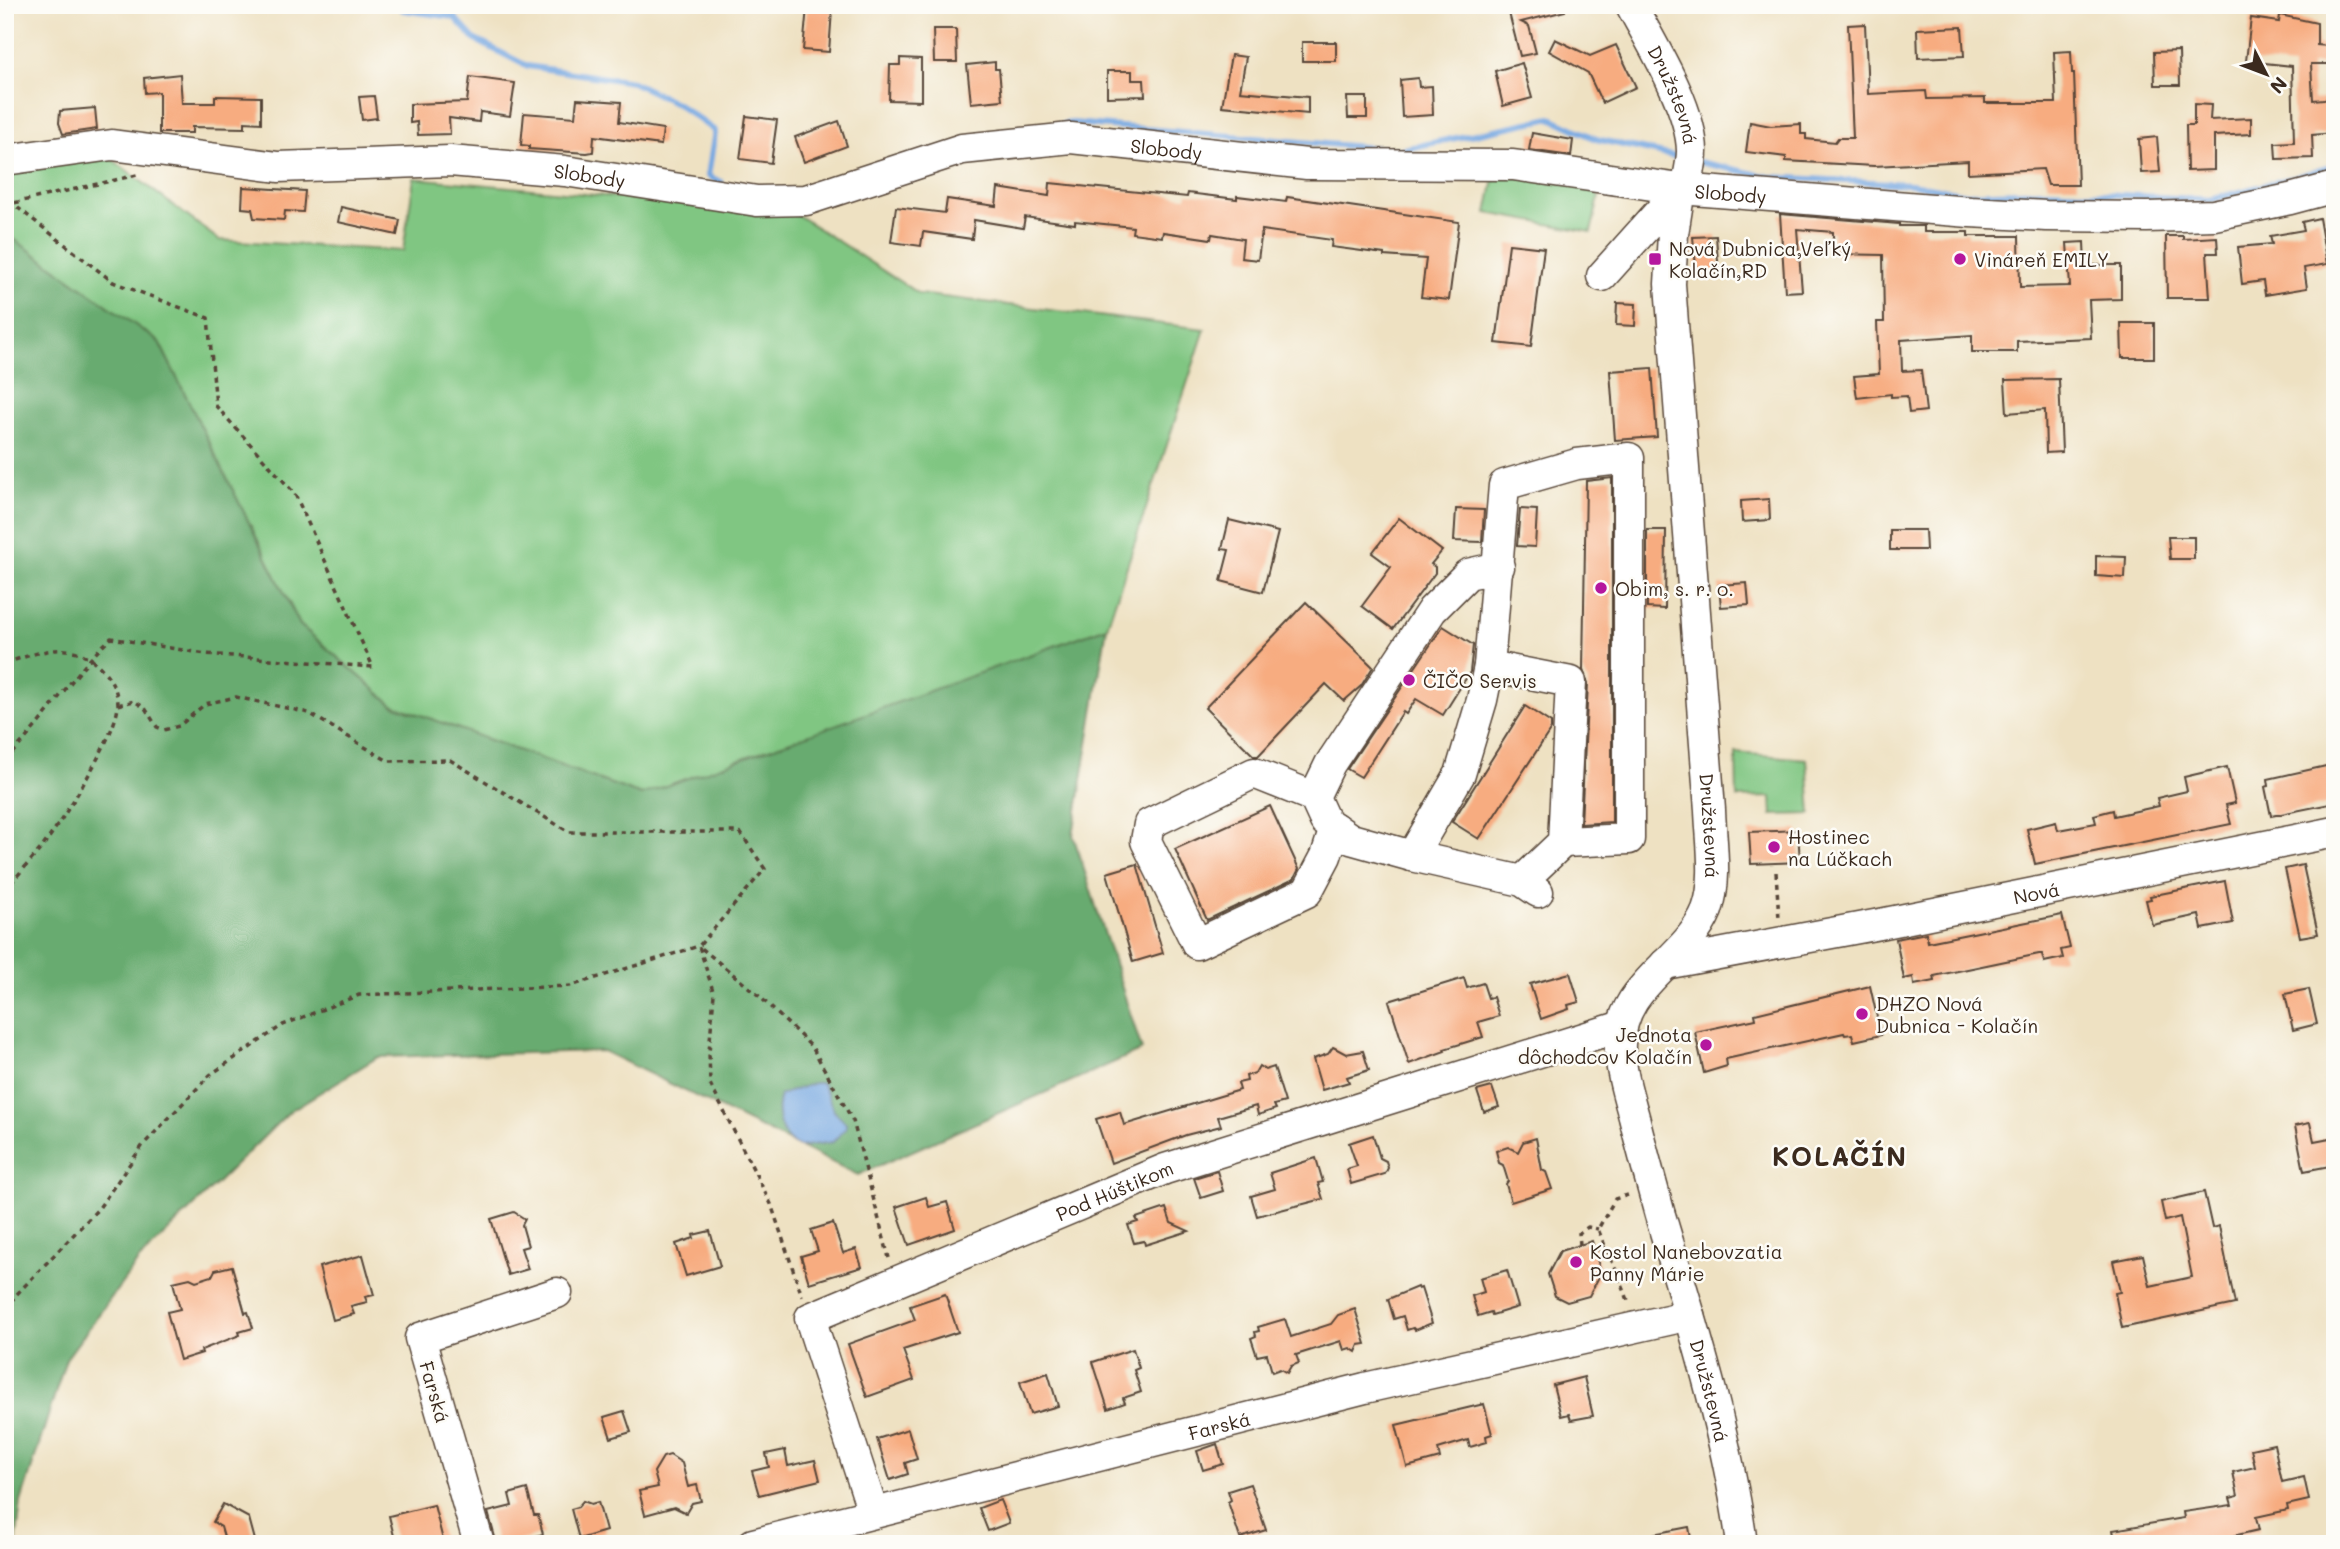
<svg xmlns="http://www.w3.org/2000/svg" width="2340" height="1549" viewBox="0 0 2340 1549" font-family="Mali,sans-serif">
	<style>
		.green { fill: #80c682; stroke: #5e7850; stroke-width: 2 }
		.forest { fill: #68ab70; stroke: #526a47; stroke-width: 2 }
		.water { fill: #76a7e1; stroke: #586880; stroke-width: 2 }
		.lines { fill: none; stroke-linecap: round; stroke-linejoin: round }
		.stream { stroke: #76a7e1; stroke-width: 6 }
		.building { fill: #f7ac80 }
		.minor-casing { stroke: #564537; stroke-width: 33 }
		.path { stroke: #564537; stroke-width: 3.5; stroke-dasharray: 5 5; stroke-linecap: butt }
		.minor { stroke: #fff; stroke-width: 30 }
		.poi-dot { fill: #b5179e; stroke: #fdfcf7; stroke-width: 2.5 }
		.labels { text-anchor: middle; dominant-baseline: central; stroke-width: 5; stroke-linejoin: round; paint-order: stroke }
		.street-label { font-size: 19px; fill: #3b2a1e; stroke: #fdfcf7 }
		.poi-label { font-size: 19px; fill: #3b2a1e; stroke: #fdfcf7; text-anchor: start }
		.district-label { font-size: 26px; font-weight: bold; letter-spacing: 2px; fill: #3b2a1e; stroke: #fdfcf7 }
	</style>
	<rect width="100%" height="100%" fill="#fdfcf7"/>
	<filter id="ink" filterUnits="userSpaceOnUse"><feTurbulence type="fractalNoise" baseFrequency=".0143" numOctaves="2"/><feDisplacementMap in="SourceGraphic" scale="14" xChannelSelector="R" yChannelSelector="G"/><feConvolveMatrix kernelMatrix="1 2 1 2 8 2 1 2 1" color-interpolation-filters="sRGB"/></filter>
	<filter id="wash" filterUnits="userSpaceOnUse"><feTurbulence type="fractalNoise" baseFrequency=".00686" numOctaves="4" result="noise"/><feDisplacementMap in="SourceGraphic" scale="28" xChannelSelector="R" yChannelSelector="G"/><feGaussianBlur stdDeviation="1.57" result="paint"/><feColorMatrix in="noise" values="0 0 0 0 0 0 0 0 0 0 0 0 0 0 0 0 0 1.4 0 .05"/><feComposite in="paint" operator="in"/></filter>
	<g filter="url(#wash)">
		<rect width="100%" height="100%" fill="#eee1c2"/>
		<g class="green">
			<path d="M109,157L219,240L403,251L414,178L796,214L919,294L1205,329L1107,627L641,795L393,705L300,625L159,342L8,235H5V166Z"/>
			<path d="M1495,174L1590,187L1599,197L1591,232L1487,213Z"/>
			<path d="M1736,753L1807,759L1811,814L1772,815L1771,797L1737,798Z"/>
		</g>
		<path class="forest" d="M5,235H8L159,342L300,625L393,705L641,795L1107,627L1073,835L1142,1050L858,1175L603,1051L378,1057L290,1111L139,1260L66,1359L21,1502L16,1544H5Z"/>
		<path class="water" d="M814,1083H822L834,1111L846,1123V1128L833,1142L799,1147C780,1139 774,1113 780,1095Z"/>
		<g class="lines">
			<g class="stream">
				<path d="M398,5L403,10L454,17L474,39L527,66L632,82L676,103L715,131L708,176L721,182"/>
				<path d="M1064,124L1073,123L1399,150L1551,118L1596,139L1682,158"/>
				<path d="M1699,162L1769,177L1911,184L1967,194L2047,191L2211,200L2335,166"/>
			</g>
		</g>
		<g id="blocks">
			<g class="building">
				<path d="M1507,5H1564L1565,11L1521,22L1529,26L1536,53L1520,56Z"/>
				<path d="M807,7L832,10L829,52L803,50Z"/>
				<path d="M2280,15L2317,23V45L2329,46V64H2311L2313,100L2335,98V133L2312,135L2313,158L2276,159L2275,143L2294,142L2292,66L2246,61L2251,18L2279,22Z"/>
				<path d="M1865,24L1868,94L1926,91L1927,99L1985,98V103H2056L2054,52L2071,51L2072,73H2074L2078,185H2048L2043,169L1968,173V161L1874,166L1786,161V157L1746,152L1750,122L1771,126L1801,124V134H1806V139L1835,142L1838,138H1853L1848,25Z"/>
				<path d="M1962,27L1964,56L1918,58L1917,29Z"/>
				<path d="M933,29H956L957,62H934Z"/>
				<path d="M1555,39L1590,56L1616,45L1636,87L1602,103L1588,73L1549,51Z"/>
				<rect x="1302" y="42" width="34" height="19"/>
				<path d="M2179,51L2180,85H2155L2154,52Z"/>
				<path d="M1231,55L1246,57L1240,91L1308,97V114L1222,106Z"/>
				<path d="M900,58L921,59V101L889,100L890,65H900Z"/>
				<path d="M995,62V69H999L1002,100L971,103L967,65Z"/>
				<path d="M1522,63L1532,98L1503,106L1495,71Z"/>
				<path d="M1107,71H1132V80H1144L1145,96L1107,97Z"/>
				<path d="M180,74L182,103H215V96L261,97V123L245,122V128L192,127V133H159V92L145,93L144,78Z"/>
				<path d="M470,77L515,83L510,116L480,112L479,122L449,118L450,134L418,135L417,122L410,123V104L467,102Z"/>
				<path d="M1418,78L1419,87L1432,86L1433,115L1402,117L1400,80Z"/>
				<path d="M374,96L377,118L362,120L359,97Z"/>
				<path d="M1347,97H1367V118H1348Z"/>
				<path d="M577,99L621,102L619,122L663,129L661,145L594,136L593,152L587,153L529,149V146L521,145L524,113L575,117Z"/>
				<path d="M2194,104L2211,105L2210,120L2251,118V134L2214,136V170L2187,171L2186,125H2194Z"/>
				<path d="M95,108L97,129L63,134L59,123L60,111Z"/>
				<path d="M746,116L777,120L771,163L740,159Z"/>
				<path d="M839,121L847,146L804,162L795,137Z"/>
				<path d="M1532,133L1573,140L1571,156L1529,150Z"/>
				<path d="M2157,137L2160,172L2141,173L2139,139Z"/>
				<path d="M1050,183L1187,197L1188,193L1237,199V196L1286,202L1287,197L1459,222L1449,300L1421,297L1426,259L1384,256V254L1331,247L1332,240L1262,230L1258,260L1241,258L1243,239L1212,234L1211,239L1163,232L1162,237L1132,233L1133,227L1075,221V224L1025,217L1023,228L974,220L972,239L923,232L921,246L891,242L896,207L945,213L947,199L996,206L998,188L1049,196Z"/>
				<path d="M243,187L305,191L303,212L285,211L284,220L254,218L252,209L242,208Z"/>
				<path d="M341,207L400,220L397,235L338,222Z"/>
				<path d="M1780,214L1899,224V226H1924V232H1968V236H2019L2020,287L2070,286L2067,243L2084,242L2085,265H2121V299L2089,300L2091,338L2017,341V352H1972V335L1901,340L1902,371L1921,370L1926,411L1909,413L1907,396L1891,397V394L1857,398L1854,376L1879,374L1877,322H1884L1883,255L1833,254V232L1797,229L1802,291L1785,292Z"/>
				<path d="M2319,218L2327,264L2304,268L2307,288L2265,295L2263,281L2242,284L2238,247L2272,244L2270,236L2304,230L2302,222Z"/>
				<path d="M1716,236L1719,274L1697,276L1693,237Z"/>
				<path d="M2166,236H2183V239L2217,237L2218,253H2207L2210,298H2167Z"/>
				<path d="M1509,244L1544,248L1531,347L1496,343Z"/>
				<path d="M1617,303L1636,304L1635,326L1616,325Z"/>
				<path d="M2121,323H2154V358H2122Z"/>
				<path d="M1652,368L1657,437L1615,440L1610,371Z"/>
				<path d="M2059,379L2062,452L2046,453L2045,410L2007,413L2005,380Z"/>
				<path d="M1612,478V822L1581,824L1588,683L1583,670L1586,481Z"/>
				<path d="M1769,499L1770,520L1742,522L1741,501Z"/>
				<path d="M1456,509L1484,510L1482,542L1454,541Z"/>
				<path d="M1520,509L1537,510L1535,547L1517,546Z"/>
				<path d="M1399,518L1442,551L1431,564L1435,567V573L1393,629L1362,606L1391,567L1372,553Z"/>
				<path d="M1229,520L1278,532L1263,592L1221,581L1229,550L1222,549Z"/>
				<path d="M1647,530H1666L1665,609L1647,608Z"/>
				<path d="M1890,530H1925L1926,550H1890Z"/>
				<path d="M2168,537H2194V559H2170Z"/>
				<path d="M2096,556L2126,557L2125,578L2096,576Z"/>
				<path d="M1747,583L1749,605L1721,607L1719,585Z"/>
				<path d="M1306,602L1373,667L1361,686L1344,701L1326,684L1258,756H1254L1205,708Z"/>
				<path d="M1443,626L1473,645L1470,672L1443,715L1416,699L1406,714L1403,712L1361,777L1347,769Z"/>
				<path d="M1525,706L1551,723V729L1479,839L1452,822Z"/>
				<path d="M2335,764V803L2271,816L2265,787L2269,786L2268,779Z"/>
				<path d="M2227,767L2235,803L2226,805L2231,824L2035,864L2027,829L2056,822L2058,830L2096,823L2094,815L2113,810L2114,816L2159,806L2157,798L2187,791L2184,777Z"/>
				<path d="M1270,806L1299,869L1294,879L1207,920L1175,849Z"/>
				<path d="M1798,830L1800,862L1751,864L1749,832Z"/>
				<path d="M1137,864L1163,953L1133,962L1107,873Z"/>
				<path d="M2303,865L2318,934L2300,937L2285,869Z"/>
				<path d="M2225,881L2233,923L2202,929L2199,915L2152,925L2146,900L2151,899L2150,896Z"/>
				<path d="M2062,915L2070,948L2061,950L2063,958L2044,962L2042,954H2039L1934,976L1935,981L1914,985L1913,977L1904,979L1896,939L1926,933L1928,942Z"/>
				<path d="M1570,973L1579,1002L1568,1005L1569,1009L1541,1019L1530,984Z"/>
				<path d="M1464,978L1467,988L1483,983L1488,998L1493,997L1499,1016L1478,1022L1483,1037L1444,1049L1445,1051L1409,1064L1389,1001Z"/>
				<path d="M1870,986L1881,1035L1854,1041L1852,1034L1845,1035L1844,1033L1726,1059L1727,1066L1704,1073L1695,1032L1756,1019L1755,1014Z"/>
				<path d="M2309,989L2317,1024L2293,1030L2285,994Z"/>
				<path d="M1333,1047L1346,1054L1363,1051L1369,1070L1347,1077L1349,1082L1322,1090L1313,1059L1328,1054Z"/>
				<path d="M1259,1066L1265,1070L1274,1067L1285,1102L1274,1105L1276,1109L1258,1115L1256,1106L1218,1117L1221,1126L1186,1135L1111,1163L1096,1119L1120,1112L1124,1125L1240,1090L1238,1083L1247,1081L1246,1076L1255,1073Z"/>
				<path d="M1492,1087L1499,1107L1484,1112L1477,1091Z"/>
				<path d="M2310,1123L2314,1141L2335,1137V1165L2304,1171L2295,1126Z"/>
				<path d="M1373,1135L1380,1158L1386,1161L1388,1168L1385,1174L1351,1184L1347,1169L1357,1166L1349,1143Z"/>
				<path d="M1536,1138L1542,1170L1546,1172L1552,1189L1511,1202L1506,1184L1508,1181L1503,1165L1499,1163L1496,1151L1508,1147L1518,1152L1523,1142Z"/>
				<path d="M1316,1158L1323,1182L1318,1183L1323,1199L1257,1216L1251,1196L1275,1189L1270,1173Z"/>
				<path d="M1217,1171L1223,1191L1201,1198L1194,1178Z"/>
				<path d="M2204,1192L2212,1228L2219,1226L2235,1304L2122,1328L2115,1293L2120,1292L2113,1261L2143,1255L2150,1286L2192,1277L2180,1217L2165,1221L2161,1202Z"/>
				<path d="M926,1197L929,1207L947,1202L955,1229L909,1245L896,1207Z"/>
				<path d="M1166,1208L1171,1223L1189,1231L1145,1245L1144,1241L1134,1243L1128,1225L1138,1222L1136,1218Z"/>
				<path d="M514,1212L525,1219L522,1225L528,1246L521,1248L528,1269L508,1275L491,1219Z"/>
				<path d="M833,1223L843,1253L856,1249L862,1267L809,1283L801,1256L818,1251L811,1230Z"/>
				<path d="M710,1231L720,1266L686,1276L676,1244L694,1238L693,1235Z"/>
				<path d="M1592,1241L1601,1273L1589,1296L1567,1302L1555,1296L1548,1274L1560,1251Z"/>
				<path d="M363,1255L374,1295L365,1297L367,1302L351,1306L354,1314L333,1320L319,1267Z"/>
				<path d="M232,1266L245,1313L248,1312L253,1328L239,1332L240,1335L201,1350L202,1353L180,1360L167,1312L180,1309L173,1282L190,1278L196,1281L212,1276L215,1270Z"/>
				<path d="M1507,1270L1518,1307L1492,1315L1491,1312L1478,1316L1472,1296L1484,1292L1480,1278Z"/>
				<path d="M1417,1287L1418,1289L1421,1288L1432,1323L1415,1330L1413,1328L1407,1330L1403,1316L1394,1319L1388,1299Z"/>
				<path d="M945,1294L958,1332L903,1350L914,1380L867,1397L848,1344L915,1320L910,1306Z"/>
				<path d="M1355,1309L1366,1344L1359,1345L1356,1352L1350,1348L1344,1350L1341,1341L1296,1355L1299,1363L1291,1366L1287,1373L1280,1369L1272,1372L1267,1354L1257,1356L1251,1338L1256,1336L1255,1332L1259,1331L1258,1327L1285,1319L1291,1337L1331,1324L1338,1315Z"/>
				<path d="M1133,1349L1139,1368L1134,1370L1141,1392L1123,1398L1125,1403L1108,1409L1093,1362Z"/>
				<path d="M1048,1373L1058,1406L1030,1414L1020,1382Z"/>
				<path d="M1584,1377L1593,1416L1571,1420L1569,1414L1561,1416L1553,1385Z"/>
				<path d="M1484,1404L1492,1434L1486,1436L1487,1442L1470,1447L1468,1440L1438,1449L1440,1458L1407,1467L1396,1425Z"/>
				<path d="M624,1411L631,1432L611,1438L604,1417Z"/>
				<path d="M908,1429L917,1459L905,1463L908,1474L890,1480L877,1439Z"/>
				<path d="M1217,1444L1223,1464L1203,1470L1197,1451Z"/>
				<path d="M2274,1444L2282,1482L2304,1477L2309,1500L2287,1505L2288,1510L2256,1517L2259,1530L2197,1544H2116L2113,1530L2184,1518L2183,1512L2232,1505L2230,1498L2238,1496L2233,1472L2255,1467L2251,1449Z"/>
				<path d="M785,1450L788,1466L815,1460L820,1480L759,1495L752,1471L769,1467L766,1454Z"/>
				<path d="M670,1455L682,1463L688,1487L697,1485L701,1501L692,1503L686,1513L674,1507L645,1515L639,1491L658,1487L654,1472L663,1457Z"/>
				<path d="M1250,1484L1266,1530L1240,1538L1228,1502L1231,1500L1228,1491Z"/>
				<path d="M527,1489L534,1515H538L543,1534L507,1544L504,1539L496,1541L488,1512L512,1506L509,1494Z"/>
				<path d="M1000,1500L1009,1523L988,1531L979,1508Z"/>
				<path d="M583,1501L591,1504L598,1502L606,1531L579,1539L571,1509L578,1507Z"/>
				<path d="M223,1504L249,1518L256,1544H226L221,1527L213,1522Z"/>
				<path d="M434,1505L444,1544H396L389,1516Z"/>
				<path d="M1689,1527L1692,1544H1642V1536Z"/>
			</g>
		</g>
	</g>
	<g filter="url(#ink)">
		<use href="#blocks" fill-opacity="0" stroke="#564537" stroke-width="2"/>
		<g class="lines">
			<g class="minor-casing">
				<g id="minor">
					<path id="s1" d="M1631,5C1652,45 1691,106 1692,151C1692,163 1688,177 1686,189"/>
					<path id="s2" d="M5,160L112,145L278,167L450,161L565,171L757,201L806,200L962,149L1071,138L1307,164L1513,165L1680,189L1970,212L2046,216L2147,217L2214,215L2290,199L2335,187"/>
					<path id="s3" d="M1680,189L1673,234L1670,284L1710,810C1711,841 1718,880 1707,910C1685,964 1617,983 1620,1050C1621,1073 1628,1095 1634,1117C1642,1150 1651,1182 1660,1215C1692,1322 1727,1432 1742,1544"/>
					<path d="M1602,276L1680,189"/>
					<path d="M1499,567L1468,574L1432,610L1330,764L1314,797L1325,821L1351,839L1412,856L1522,881L1538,892"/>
					<path d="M1489,666L1571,682L1563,842L1522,881"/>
					<path d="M1314,797L1254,773L1149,824L1146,841L1197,944L1307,892L1326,856L1335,828"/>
					<path d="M1412,856L1460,774L1482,700L1489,666L1504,485L1577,464L1629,458V839L1563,842"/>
					<path id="s4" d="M1665,964L1880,924L2335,832"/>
					<path id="s5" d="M873,1512L810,1318L1165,1169L1622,1026"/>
					<path d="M479,1544L420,1338L557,1293"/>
					<path id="s6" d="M753,1544L1365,1388L1690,1315"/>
				</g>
			</g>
			<g class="path">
				<path d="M5,205L137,175"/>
				<path d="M5,663C39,653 71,637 100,667C110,677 118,690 118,705C118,733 62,821 43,846C31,861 17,875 5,891"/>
				<path d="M118,705L134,701L145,708L157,727L164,730L179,726L205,704L236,697L309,713L388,761L450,760L569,832H740L765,869L699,946L758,995L812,1047L853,1121L889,1258"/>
				<path d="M5,760C44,723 71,675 111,638L206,654L373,667L295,494L216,406L208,318L113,282L13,204"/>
				<path d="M1776,872L1779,919"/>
				<path d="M1628,1195L1615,1199L1598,1229C1608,1254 1620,1277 1629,1303"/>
				<path d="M1580,1245L1579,1233L1588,1227L1598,1229"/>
				<path d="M1594,1251L1605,1246"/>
				<path d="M5,1310L16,1295L99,1208L143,1145L210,1075L283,1025L359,995L570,986L699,946L714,994L709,1052L710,1084L771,1204L802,1296"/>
			</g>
			<use href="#minor" class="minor"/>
		</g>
	</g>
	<g class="poi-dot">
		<rect x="1648" y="252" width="14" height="14" rx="3.5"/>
		<circle cx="1960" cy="259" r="7"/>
		<circle cx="1601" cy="588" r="7"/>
		<circle cx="1409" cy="680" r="7"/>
		<circle cx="1774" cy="847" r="7"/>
		<circle cx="1862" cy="1014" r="7"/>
		<circle cx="1706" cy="1045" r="7"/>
		<circle cx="1576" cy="1262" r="7"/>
	</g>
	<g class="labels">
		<g class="street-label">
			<text stroke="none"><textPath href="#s1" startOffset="100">Družstevná</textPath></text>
			<text stroke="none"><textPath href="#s2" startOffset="1176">Slobody</textPath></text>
			<text stroke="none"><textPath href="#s2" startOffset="588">Slobody</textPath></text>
			<text stroke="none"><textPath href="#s2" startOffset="1743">Slobody</textPath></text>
			<text stroke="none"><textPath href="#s3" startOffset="639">Družstevná</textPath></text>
			<text stroke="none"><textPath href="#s4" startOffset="378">Nová</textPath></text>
			<text stroke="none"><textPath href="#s5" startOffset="534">Pod Húštikom</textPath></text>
			<text transform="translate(435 1392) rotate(74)">Farská</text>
			<text stroke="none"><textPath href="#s3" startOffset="1246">Družstevná</textPath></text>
			<text stroke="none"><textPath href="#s6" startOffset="481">Farská</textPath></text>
		</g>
		<g class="poi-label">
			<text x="1669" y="248">Nová Dubnica,Veľký<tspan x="1669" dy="22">Kolačín,RD</tspan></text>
			<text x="1974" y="259">Vináreň EMILY</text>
			<text x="1615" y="588">Obim, s. r. o.</text>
			<text x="1423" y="680">ČIČO Servis</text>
			<text x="1788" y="836">Hostinec<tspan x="1788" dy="22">na Lúčkach</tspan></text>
			<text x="1876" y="1003">DHZO Nová<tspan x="1876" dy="22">Dubnica - Kolačín</tspan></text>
			<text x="1692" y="1034" text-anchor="end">Jednota<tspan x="1692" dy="22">dôchodcov Kolačín</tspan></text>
			<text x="1590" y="1251">Kostol Nanebovzatia<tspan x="1590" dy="22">Panny Márie</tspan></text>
		</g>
		<g class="district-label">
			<text x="1840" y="1156">KOLAČÍN</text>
		</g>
	</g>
	<rect width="2340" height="1549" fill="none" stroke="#fdfcf7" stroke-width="28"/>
	<g transform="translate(2266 74) rotate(132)" stroke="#fdfcf7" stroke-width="5" paint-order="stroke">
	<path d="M0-5L12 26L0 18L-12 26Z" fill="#3b2a1e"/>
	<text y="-10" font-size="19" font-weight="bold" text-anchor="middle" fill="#3b2a1e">N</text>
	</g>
</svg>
